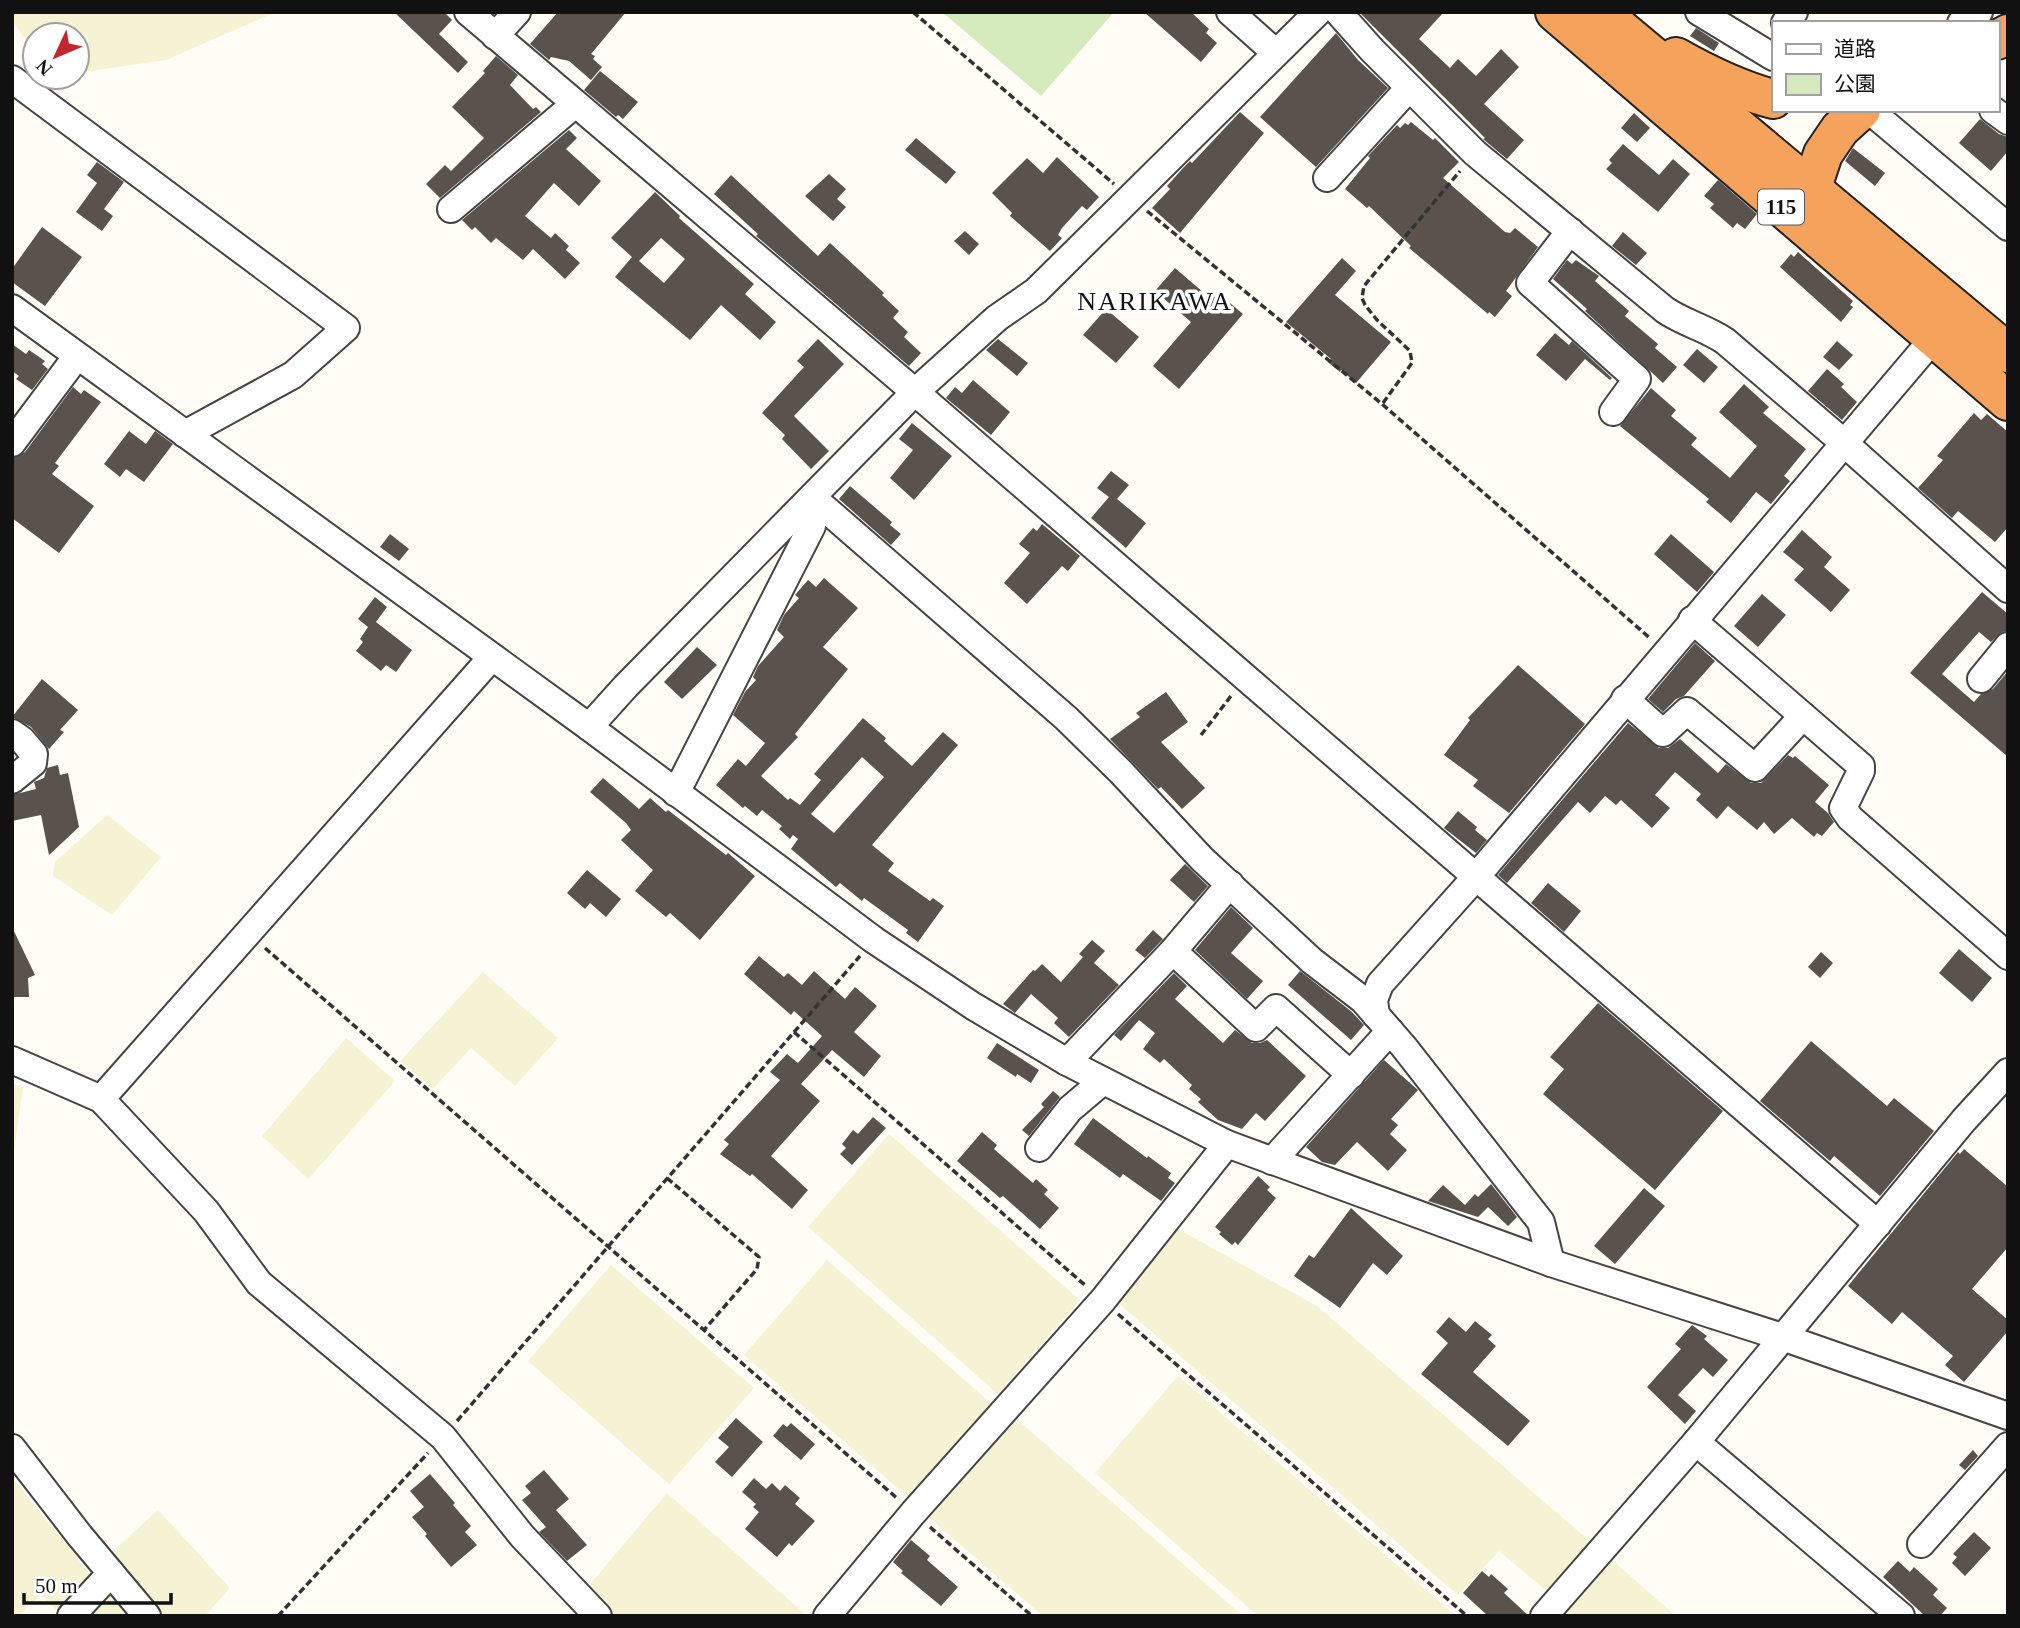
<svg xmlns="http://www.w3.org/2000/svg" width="2020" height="1628" viewBox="0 0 2020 1628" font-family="'Times New Roman','Noto Sans JP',serif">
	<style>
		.farmland { fill: #f6f3d4 }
		.green { fill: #d5ebbd }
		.building { fill: #5a524d; fill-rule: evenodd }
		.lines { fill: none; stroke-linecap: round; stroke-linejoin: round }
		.minor-casing { stroke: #444; stroke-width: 30 }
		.highway-casing { stroke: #222; stroke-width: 42 }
		.path { stroke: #333; stroke-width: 3.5; stroke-dasharray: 7 3.5; stroke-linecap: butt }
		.minor { stroke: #fff; stroke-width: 26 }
		.highway { stroke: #f5a25d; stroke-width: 38 }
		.labels { text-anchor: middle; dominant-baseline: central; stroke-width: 7; stroke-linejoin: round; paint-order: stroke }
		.shield { fill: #fff; stroke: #585858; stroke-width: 2 }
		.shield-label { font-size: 21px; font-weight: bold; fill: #111 }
		.quarter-label { font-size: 26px; letter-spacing: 2px; fill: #111; stroke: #fff }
	</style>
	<rect width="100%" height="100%" fill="#fffdf5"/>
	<g class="farmland">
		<path d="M12,12H276L166,60L77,73V35H35V60L27,42L12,20Z"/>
		<path d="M107,815L161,857L112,915L53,876L55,862Z"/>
		<path d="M483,972L558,1038L515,1086L471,1048L433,1089L400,1061Z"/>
		<path d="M346,1038L395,1081L308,1179L262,1136Z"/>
		<path d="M12,1083L23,1088L12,1165Z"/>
		<path d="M889,1134L1080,1300L998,1394L808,1227Z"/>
		<path d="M1178,1229L1317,1306L1592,1543L1550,1594L1499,1551L1458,1595L1117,1302Z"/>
		<path d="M827,1260L991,1403L910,1499L744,1355Z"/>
		<path d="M611,1265L754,1388L669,1484L528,1361Z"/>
		<path d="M1178,1376L1456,1616H1258L1095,1473Z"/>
		<path d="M1013,1416L1243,1616H1043L926,1515Z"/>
		<path d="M12,1477L94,1579L60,1614L41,1595L18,1616H12Z"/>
		<path d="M667,1493L804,1613L801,1616H616L586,1589Z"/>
		<path d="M158,1510L230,1588L205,1616H162L109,1555Z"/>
		<path d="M1612,1560L1676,1616H1677H1564Z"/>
		<path d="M111,1595L129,1616H90Z"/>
	</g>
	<path class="green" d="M942,12H1114L1041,96Z"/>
	<g class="building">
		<path d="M394,12H444L452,20L439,34L468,62L458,73Z"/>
		<path d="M558,12H626L591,54L595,56L593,59L602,67L591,80L569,61L551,57L549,60L530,44Z"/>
		<path d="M1144,12H1191L1209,29L1206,33L1217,43L1201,62Z"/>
		<path d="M1359,12H1444L1419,39L1450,68L1458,59L1476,76L1501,49L1519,67L1484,104L1524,140L1507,159L1483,139L1485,138Z"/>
		<path d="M1696,28L1719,43L1714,51L1690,36Z"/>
		<path d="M1336,33L1358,60L1388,88L1316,167L1260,117Z"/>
		<path d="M496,56L518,75L510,85L533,109L536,107L541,112L440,198L426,184L445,165L451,171L484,138L452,107L485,73L483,71Z"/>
		<path d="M600,71L638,102L623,119L618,115L616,117L584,90Z"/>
		<path d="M1240,112L1264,133L1180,233L1152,208L1170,189L1167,186L1183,168L1190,161L1192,163Z"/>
		<path d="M1634,113L1650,128L1637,142L1621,128Z"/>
		<path d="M1980,119L1999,134L2008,137V151L1991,171L1959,143Z"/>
		<path d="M1411,122L1433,140L1435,138L1459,162L1443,178L1505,232L1510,233L1515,228L1538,247L1506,291L1512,296L1495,317L1489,312L1488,314L1409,248L1411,246L1369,206L1367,208L1345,189L1370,158L1368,156L1397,125L1400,128L1405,123L1408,125Z"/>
		<path d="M569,130L577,138L566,149L601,181L579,206L554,183L525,216L551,238L555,233L569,246L566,250L580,263L565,279L533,249L523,260L496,238L491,243L475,227L472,230L462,220Z"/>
		<path d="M916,138L956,172L946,184L905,150Z"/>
		<path d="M1623,144L1659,175L1673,159L1690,174L1658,212L1606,169L1612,163L1609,160Z"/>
		<path d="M1853,148L1885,173L1875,186L1845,161Z"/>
		<path d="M1057,157L1099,197L1087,210L1082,206L1062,228L1058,235L1062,238L1050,251L1010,216L1012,213L992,193L1027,158L1043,173Z"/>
		<path d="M97,162L124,182L104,209L113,216L102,231L76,212L97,183L87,175Z"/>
		<path d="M829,174L846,189L837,199L846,207L833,221L805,196Z"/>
		<path d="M731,175L818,256L830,243L884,293L882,295L899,311L893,318L908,332L904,337L921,353L909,366L756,236L758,234L714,194Z"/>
		<path d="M1718,180L1757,214L1745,229L1737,223L1733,228L1710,208L1714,204L1704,196Z"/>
		<path d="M655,192L680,216L679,218L754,284L745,294L776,322L760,340L721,305L690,340L615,277L632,257L611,238ZM661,238L685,259L664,283L639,261Z"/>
		<path d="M42,227L82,257L45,306L12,282V269Z"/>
		<path d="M965,231L979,244L969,255L954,241Z"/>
		<path d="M1623,232L1647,253L1636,265L1612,246Z"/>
		<path d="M1798,252L1853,301L1850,305L1853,307L1841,322L1780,267L1791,254L1794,257Z"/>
		<path d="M1342,258L1356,271L1335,295L1391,342L1356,383L1341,370L1340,372L1328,362L1331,359L1286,322Z"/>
		<path d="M1567,260L1572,264L1576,260L1599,276L1595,281L1629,311L1625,316L1658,344L1655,348L1677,367L1663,383L1585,311L1587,309L1553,279Z"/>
		<path d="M1175,268L1211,299L1217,292L1243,314L1179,389L1153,366L1191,322L1155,291Z"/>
		<path d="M1106,309L1139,337L1116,363L1083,335Z"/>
		<path d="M1555,333L1569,345L1572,341L1612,378L1610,380L1585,359L1566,381L1536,355Z"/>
		<path d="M818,339L844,364L794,416L829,451L811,469L782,439L785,435L762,413L804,367L797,361Z"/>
		<path d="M998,339L1028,363L1017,376L986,350Z"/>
		<path d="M1837,341L1853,355L1839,370L1823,357Z"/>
		<path d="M12,344L26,354L29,350L45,361L42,364L48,369L32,390L16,379L19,376L12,371Z"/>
		<path d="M1697,349L1718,367L1704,383L1683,365Z"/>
		<path d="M1827,369L1844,384L1841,387L1857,402L1842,420L1808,391Z"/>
		<path d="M973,380L1010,412L991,435L946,398L955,387L962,393Z"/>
		<path d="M1744,384L1769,407L1763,413L1806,449L1784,476L1790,481L1771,504L1756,492L1731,523L1706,502L1709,499L1620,426L1651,388L1676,410L1671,416L1697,438L1691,445L1730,478L1757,446L1719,412Z"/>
		<path d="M73,387L81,394L84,390L101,402L55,463L59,466L52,474L94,506L59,553L12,518V458L25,452Z"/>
		<path d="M1974,413L1981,420L1987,414L2008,432V527L1995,542L1958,511L1952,518L1918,488L1943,460L1937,456Z"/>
		<path d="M912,423L952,456L914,500L890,478L913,450L899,439Z"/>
		<path d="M129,431L146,444L155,431L173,444L144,482L126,469L120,477L104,464Z"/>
		<path d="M1111,471L1129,485L1117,499L1146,523L1126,548L1091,518L1109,497L1097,488Z"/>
		<path d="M850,486L892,522L890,525L901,534L891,545L839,499Z"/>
		<path d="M1042,524L1080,556L1068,571L1062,566L1027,604L1004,583L1030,553L1019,544L1033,528L1037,531Z"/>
		<path d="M1802,530L1832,557L1824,567L1850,590L1831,612L1794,580L1804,569L1783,552Z"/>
		<path d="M390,534L409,549L399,561L380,547Z"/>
		<path d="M1671,534L1714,572L1697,592L1654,554Z"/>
		<path d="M824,578L858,608L823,647L848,669L795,734L798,737L761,776L788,800L790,798L800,805L821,780L814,774L863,718L886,738L884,741L912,766L943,732L958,745L872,845L894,863L888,871L930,901L933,898L944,906L918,942L906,933L908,930L864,898L862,901L840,883L836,887L791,849L798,839L793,835L790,839L779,829L782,826L762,810L757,816L745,806L743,808L716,785L738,759L746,766L765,743L733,715L745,692L756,680L753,677L758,666L784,637L777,630L784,615L799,598L795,595L808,580L816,587ZM862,757L884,777L834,833L811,814Z"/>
		<path d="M1982,592L2008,614V631L2002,632L1991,642L1979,632L1942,674L1974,702L1981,694L1993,689L2008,671V757L1910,673Z"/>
		<path d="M1762,594L1786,615L1758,647L1734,626Z"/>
		<path d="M375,597L387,607L376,622L412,650L396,672L386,665L381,671L356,651L363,642L360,639L368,627L358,619Z"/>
		<path d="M1695,643L1715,661L1684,696L1676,699L1663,712L1648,699Z"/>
		<path d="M697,647L717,665L682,699L664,682Z"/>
		<path d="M1518,665L1585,724L1509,813L1473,786L1478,780L1444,755L1470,720L1468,718Z"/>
		<path d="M42,679L78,710L60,730L64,732L49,749L31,727L12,717Z"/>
		<path d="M1166,692L1188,722L1161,742L1205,788L1182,809L1161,787L1158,789L1110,739L1140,717L1136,713Z"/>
		<path d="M1628,723L1659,748H1668L1680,739L1718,773L1726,764L1751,783H1761L1788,755L1793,758L1795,756L1829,785L1815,802L1828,813L1834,822L1822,836L1817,833L1814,837L1792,818L1774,834L1764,822L1757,830L1728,806L1717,819L1696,800L1701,794L1675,772L1655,795L1670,808L1652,828L1621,800L1616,805L1605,796L1590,813L1578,802L1507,883L1498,875Z"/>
		<path d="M58,765L60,775L68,773L79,827L49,855L41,815L12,821V795L36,789L34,782L44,778L47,768Z"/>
		<path d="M603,778L639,809L650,798L666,812L668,810L726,855L728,853L755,876L700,940L670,913L666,917L635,891L653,870L621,840L631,830L626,823L590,792Z"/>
		<path d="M1458,811L1477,827L1475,830L1487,840L1476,853L1444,828Z"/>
		<path d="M1185,864L1208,886L1194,902L1170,880Z"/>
		<path d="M587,870L621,899L606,917L590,903L585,909L567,893Z"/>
		<path d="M1548,883L1581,911L1564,932L1531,903Z"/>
		<path d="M1231,907L1253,928L1231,953L1263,981L1247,999L1195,950Z"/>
		<path d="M12,927L35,975L28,978L29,997H14Z"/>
		<path d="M1153,930L1163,939L1145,958L1135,950Z"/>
		<path d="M1092,940L1105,951L1094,963L1119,985L1069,1037L1054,1023L1058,1018L1031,994L1015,1013L1003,1004L1033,970L1035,971L1042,964L1061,982L1083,957L1079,954Z"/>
		<path d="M1959,949L1992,978L1972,1002L1939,973Z"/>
		<path d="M1821,952L1833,963L1820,978L1808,967Z"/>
		<path d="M759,956L784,977L788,973L802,985L814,971L845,999L855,987L877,1006L854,1032L881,1056L864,1077L832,1050L801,1084L820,1101L771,1156L808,1190L792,1209L752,1174L750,1176L720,1154L729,1144L724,1140L780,1080L770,1072L787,1054L798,1063L822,1036L794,1011L791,1015L744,974Z"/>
		<path d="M1300,971L1352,1012L1364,1025L1351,1040L1288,985Z"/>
		<path d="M1174,973L1187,986L1175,999L1223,1043L1235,1030L1252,1043H1260L1267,1040L1306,1076L1265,1121L1256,1113L1242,1129L1218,1120L1198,1102L1201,1099L1189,1089L1192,1085L1164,1059L1160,1063L1143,1049L1155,1033L1139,1020L1121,1041L1114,1035Z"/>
		<path d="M1598,1003L1723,1111L1655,1190L1543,1094L1564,1069L1550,1057Z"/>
		<path d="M1811,1041L1887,1106L1894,1098L1934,1131L1880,1196L1834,1156L1830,1161L1760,1101Z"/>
		<path d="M997,1043L1039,1070L1031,1083L1017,1074L1016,1077L987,1058Z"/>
		<path d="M1384,1060L1418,1090L1391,1119L1398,1125L1390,1134L1407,1150L1388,1171L1357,1142L1335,1165L1322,1162L1306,1147Z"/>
		<path d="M1053,1091L1060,1097L1029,1136L1022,1130L1044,1107L1041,1104Z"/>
		<path d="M873,1117L886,1128L852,1165L840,1154L846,1148L842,1144L853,1130L858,1134Z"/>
		<path d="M1093,1118L1147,1158L1148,1156L1171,1173L1168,1178L1175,1183L1161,1201L1123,1174L1120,1178L1074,1144Z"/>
		<path d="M982,1132L997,1145L994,1149L1033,1183L1036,1179L1048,1190L1044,1194L1059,1208L1040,1229L1003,1196L1000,1198L957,1161Z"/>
		<path d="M1964,1149L2008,1187V1247L1972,1289L2008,1320V1331L1964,1382L1945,1365L1953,1356L1902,1312L1892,1324L1848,1286L1958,1152L1960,1154Z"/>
		<path d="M1258,1176L1270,1187L1267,1190L1276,1198L1238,1245L1235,1242L1232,1245L1219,1234L1221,1232L1215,1227Z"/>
		<path d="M1491,1184L1517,1217L1508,1226L1488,1207L1478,1217L1428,1201L1443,1185L1465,1205L1475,1194L1478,1197Z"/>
		<path d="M1644,1188L1665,1206L1615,1264L1594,1246Z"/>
		<path d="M1351,1208L1403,1256L1387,1275L1373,1263L1340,1308L1294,1276L1309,1255L1314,1258Z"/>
		<path d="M1449,1317L1466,1332L1475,1321L1492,1335L1488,1339L1496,1346L1473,1372L1530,1421L1508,1446L1421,1374L1448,1343L1436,1332Z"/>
		<path d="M1692,1325L1707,1336L1704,1339L1728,1360L1713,1377L1703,1368L1678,1395L1696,1411L1685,1424L1647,1387L1681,1349L1675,1344Z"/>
		<path d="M736,1418L763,1442L732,1477L715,1462L729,1447L718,1438Z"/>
		<path d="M791,1423L815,1444L801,1460L773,1436L783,1424L787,1427Z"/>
		<path d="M1973,1450L1978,1456L1965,1470L1959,1465Z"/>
		<path d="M544,1470L569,1499L556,1510L587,1545L567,1561L539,1532L546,1527L522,1500L531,1493L525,1486Z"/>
		<path d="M430,1474L455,1503L453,1505L471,1526L465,1532L477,1545L451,1567L425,1536L427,1534L412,1517L424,1507L410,1491Z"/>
		<path d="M754,1478L766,1489L772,1483L780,1491L785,1485L800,1498L795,1504L815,1521L792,1546L789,1543L777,1557L745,1529L759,1512L753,1507L756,1504L742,1492Z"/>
		<path d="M1974,1532L1991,1548L1965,1576L1952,1563L1957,1557L1953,1554Z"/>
		<path d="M911,1540L930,1556L927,1560L958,1587L941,1606L901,1573L903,1571L893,1562Z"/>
		<path d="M1898,1561L1910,1572L1914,1567L1938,1589L1933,1595L1947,1608L1940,1616H1925L1883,1577Z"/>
		<path d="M1482,1571L1489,1577L1491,1574L1508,1589L1504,1593L1529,1616H1488L1463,1593Z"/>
	</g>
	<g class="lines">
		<g class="minor-casing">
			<g id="minor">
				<path d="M468,12L915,392L1878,1224"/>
				<path d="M1230,12L1276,53"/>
				<path d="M1338,12L1372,50L1475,153L1665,310C1684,323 1706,328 1725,341L1843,442L2008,589"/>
				<path d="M1699,12L1773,57"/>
				<path d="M1785,23L1794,12"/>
				<path d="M1961,23L1979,12"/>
				<path d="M495,36L517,12"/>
				<path d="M12,79L346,328L293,375L185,434"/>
				<path d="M1869,110L2008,227"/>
				<path d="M1993,110L2008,121"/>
				<path d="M1327,178L1409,88"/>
				<path d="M451,209L575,104"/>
				<path d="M1570,231L1530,283L1637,379L1613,412"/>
				<path d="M12,308L589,727L874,940L973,1006L1067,1062L1227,1144L1551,1263L1782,1337L2008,1416"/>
				<path d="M12,443L77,356"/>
				<path d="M813,498L1066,718L1121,772L1202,859L1312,961L1363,1000L1404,1047L1541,1222L1551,1263"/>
				<path d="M1692,620L1861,766V771L1843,808L1850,818L2008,956"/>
				<path d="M1981,679L2008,646"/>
				<path d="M1625,699L1663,733L1687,711L1755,768L1803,716"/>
				<path d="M589,727L626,686L915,392L997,318L1036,291L1318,12"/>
				<path d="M12,733L22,740L34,754L33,763L12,780"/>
				<path d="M676,793L812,526L808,503"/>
				<path d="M1173,951L1256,1028L1276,1008L1351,1075"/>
				<path d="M1376,1015L1374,1000L1380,984L1475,878L1933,339"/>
				<path d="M12,1060L101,1099L206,1211L259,1283L443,1437L522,1536L598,1616"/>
				<path d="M1067,1062L1173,951L1230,884"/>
				<path d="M101,1099L492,657"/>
				<path d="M1039,1148L1070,1109L1103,1081"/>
				<path d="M1272,1161L1390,1031"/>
				<path d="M1696,1442L1901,1616"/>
				<path d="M12,1448L80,1536L147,1616"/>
				<path d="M1921,1544L2008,1446"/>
				<path d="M71,1616L111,1573"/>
				<path d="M827,1616L913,1513L1103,1300L1227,1144"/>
				<path d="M1544,1616L1696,1442L1964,1120L2008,1072"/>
			</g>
		</g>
		<g class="highway-casing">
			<g id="highway">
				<path d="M1555,12L2008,401"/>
				<path d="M1600,12L2008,353"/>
				<path d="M1997,40L2008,34"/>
				<path d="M1676,57C1706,74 1739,90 1773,99"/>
				<path d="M1815,214L1811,190L1823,154L1840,129L1861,110"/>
			</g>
		</g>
		<g class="path">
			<path d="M913,12L1114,184"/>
			<path d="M1147,211L1382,404L1651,639"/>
			<path d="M1383,403L1412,363L1410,351L1377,320L1365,305L1362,298L1364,286L1460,171"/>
			<path d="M1201,735L1231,696"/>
			<path d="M265,948L898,1499"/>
			<path d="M794,1032L1086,1286"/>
			<path d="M667,1178L759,1257L757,1269L704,1330"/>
			<path d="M1118,1314L1467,1616"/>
			<path d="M457,1421L860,956"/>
			<path d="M930,1527L1032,1616"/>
			<path d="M278,1616L428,1453"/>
		</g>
		<use href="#minor" class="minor"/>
		<use href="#highway" class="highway"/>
	</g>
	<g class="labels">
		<rect class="shield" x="1758" y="189.5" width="46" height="35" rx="5"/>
		<g class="shield-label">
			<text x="1781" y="207">115</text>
		</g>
		<g class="quarter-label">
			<text x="1155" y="301">NARIKAWA</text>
		</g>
	</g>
	<rect width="2020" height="1628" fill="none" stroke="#111111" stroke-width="28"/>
	<rect x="1772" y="21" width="228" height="91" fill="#ffffff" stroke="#a0a0a0" stroke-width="2"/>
	<rect x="1786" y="44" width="35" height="10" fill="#ffffff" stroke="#a0a0a0" stroke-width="2"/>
	<text x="1834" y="56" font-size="21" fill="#111111">道路</text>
	<rect x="1786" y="74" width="35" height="21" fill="#d5ebbd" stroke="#a0a0a0" stroke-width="2"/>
	<text x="1834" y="91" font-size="21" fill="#111111">公園</text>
	<g transform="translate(56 56) rotate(226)"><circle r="33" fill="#ffffff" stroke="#a0a0a0" stroke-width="2"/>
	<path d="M0-5L12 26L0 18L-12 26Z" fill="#c4262e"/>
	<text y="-10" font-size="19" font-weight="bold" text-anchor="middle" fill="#111111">N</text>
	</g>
	<path d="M24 1593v10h147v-10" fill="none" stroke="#111111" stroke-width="3.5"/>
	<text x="35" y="1593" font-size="21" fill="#111111" stroke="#ffffff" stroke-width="5" paint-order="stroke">50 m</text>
</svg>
